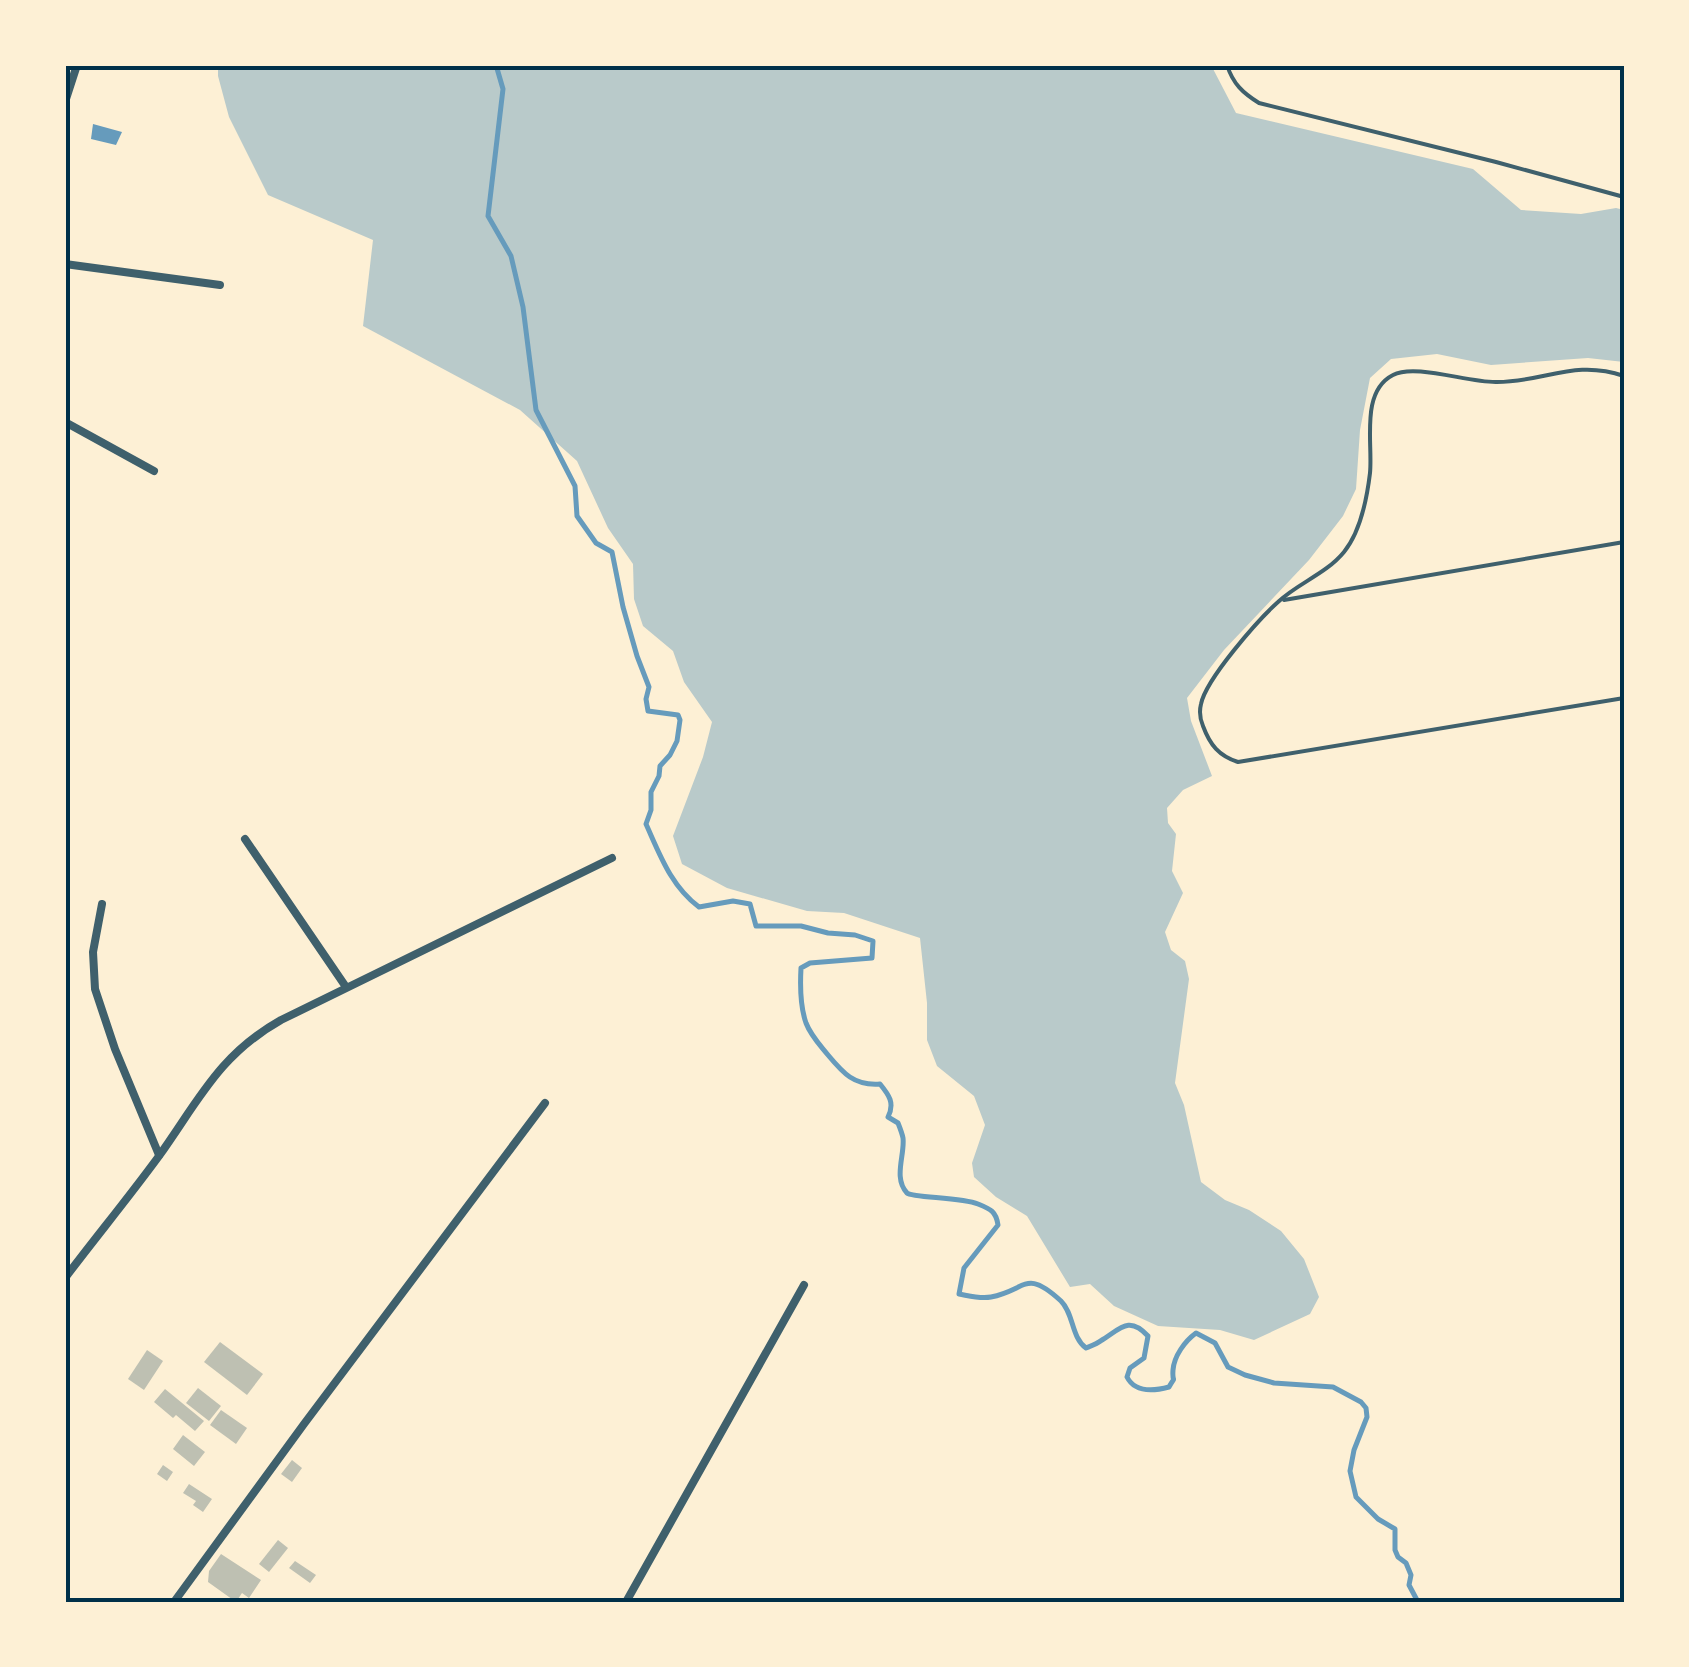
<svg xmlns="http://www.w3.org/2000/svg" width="1689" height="1667" viewBox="0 0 1689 1667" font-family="'Space Grotesk',sans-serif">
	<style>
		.green { fill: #b9caca }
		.water { fill: #669bbc }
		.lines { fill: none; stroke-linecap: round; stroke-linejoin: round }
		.stream { stroke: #669bbc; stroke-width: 5 }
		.building { fill: #bec0b2 }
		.service { stroke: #3f606c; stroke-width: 4 }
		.minor { stroke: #3f606c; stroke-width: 8 }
		.neatline { fill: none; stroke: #003049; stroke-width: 4 }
	</style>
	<rect width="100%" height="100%" fill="#fdf0d5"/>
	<path class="green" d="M218,65H1211L1236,113L1473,169L1521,210L1581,214L1616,208L1624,210V362L1588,358L1491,365L1437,354L1391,359L1370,378L1360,430L1356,489L1343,516L1309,560L1224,650L1187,698L1191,721L1212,776L1183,790L1167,808L1168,823L1176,834L1172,871L1183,893L1165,932L1171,950L1185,961L1189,979L1175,1083L1184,1105L1201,1182L1225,1200L1249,1210L1281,1231L1304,1259L1319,1297L1310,1314L1254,1340L1220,1330L1158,1326L1114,1306L1090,1284L1070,1287L1027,1216L996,1197L974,1177L972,1163L985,1125L974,1096L937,1066L927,1040V1003L920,938L844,913L807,911L727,888L682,864L673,836L703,757L712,722L684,682L673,651L643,626L634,599L633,564L608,528L577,461L520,410L363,326L373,240L268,195L229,117L218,76Z"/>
	<path class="water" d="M93,124L122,132L116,145L91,139Z"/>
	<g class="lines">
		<path class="stream" d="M496,65L503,89L488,216L511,256L523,307L536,410L575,486L577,516L596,543L612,552L623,607L637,656L649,687L646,699L648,711L678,715L680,720L677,741L670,755L660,766L659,776L651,792V810L646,824C660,855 671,886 699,907L733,901L750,904L756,926H801L828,933L855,935L873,941L872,958L810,963L801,968C800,986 800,1006 806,1023C811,1036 820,1045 828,1055C843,1073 854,1086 880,1084C889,1095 895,1103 888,1117L898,1123C900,1128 902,1133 903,1138C905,1155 893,1178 907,1193C913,1198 961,1197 978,1204C990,1209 996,1211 998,1225L964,1268L959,1294C970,1296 980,1299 991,1297C1027,1290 1025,1268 1061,1301C1074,1314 1071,1337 1086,1348C1091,1346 1097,1344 1102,1340C1120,1329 1129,1315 1148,1336L1144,1358L1130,1368L1127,1377C1135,1393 1154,1391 1169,1387C1177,1373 1172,1386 1173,1370C1174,1356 1185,1341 1196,1333L1215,1343L1228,1367L1245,1375L1274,1383L1333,1387L1361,1402L1366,1408L1367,1417L1354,1450L1350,1471L1356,1497L1378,1519L1395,1529V1550L1398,1557L1406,1563L1411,1575L1409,1585L1418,1602"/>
	</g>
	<g class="building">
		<path d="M220,1342L263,1374L247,1395L204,1362Z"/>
		<path d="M147,1350L163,1361L144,1390L128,1379Z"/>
		<path d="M198,1388L221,1406L209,1421L186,1403Z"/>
		<path d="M165,1389L204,1421L195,1431L176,1415L173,1418L154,1402Z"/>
		<path d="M221,1410L247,1428L236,1444L210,1425Z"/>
		<path d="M183,1435L205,1452L194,1466L173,1449Z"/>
		<path d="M292,1460L302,1468L292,1482L281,1474Z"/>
		<path d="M163,1465L173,1472L167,1481L157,1474Z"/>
		<path d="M189,1484L212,1499L203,1512L193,1505L196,1501L183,1493Z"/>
		<path d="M278,1540L288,1548L269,1572L259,1564Z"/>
		<path d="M221,1554L261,1580L249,1598L242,1593L236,1602L208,1582L209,1571Z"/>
		<path d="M295,1561L316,1575L310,1583L289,1568Z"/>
	</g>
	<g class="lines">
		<g class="service">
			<path d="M1227,65C1233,84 1243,93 1259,103L1496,162L1624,197"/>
			<path d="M1624,376C1574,359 1545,382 1497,382C1469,383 1415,363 1393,375C1360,392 1373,443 1370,473C1367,498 1361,531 1344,552C1326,574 1298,583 1278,602C1258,620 1206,679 1201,704C1199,712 1200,719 1203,726C1210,745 1219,756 1238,762L1624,698"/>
			<path d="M1284,600L1624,542"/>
		</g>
		<g class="minor">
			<path d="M65,102L77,65"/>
			<path d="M65,264L220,285"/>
			<path d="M65,422L154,471"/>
			<path d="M245,839L346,987"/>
			<path d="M102,904L93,952L95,989L115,1049L159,1155"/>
			<path d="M65,1278C96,1237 129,1197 159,1156C199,1100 219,1055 281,1020L612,858"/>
			<path d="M174,1602L304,1424L545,1103"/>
			<path d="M626,1602L804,1285"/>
		</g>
	</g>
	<rect width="1689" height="1667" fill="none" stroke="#fdf0d5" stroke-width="135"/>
	<rect x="68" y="68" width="1554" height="1532" class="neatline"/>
</svg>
